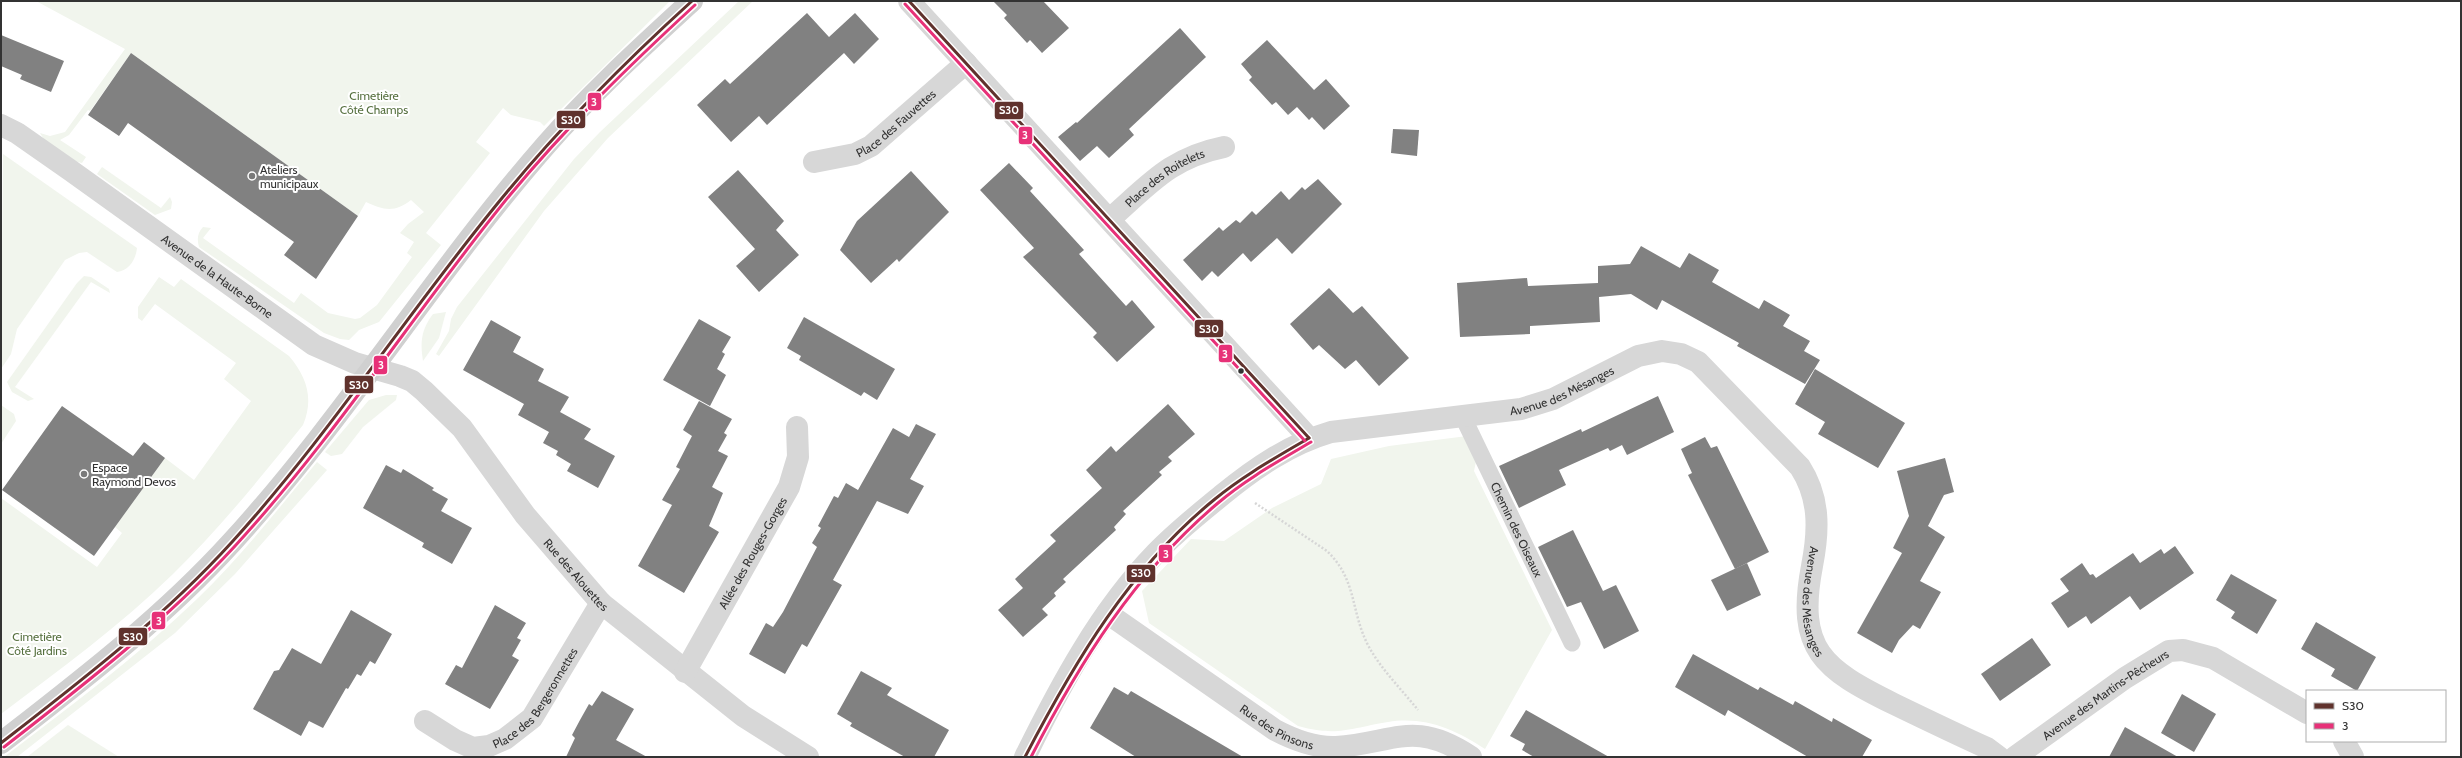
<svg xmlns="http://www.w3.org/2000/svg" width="2462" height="758" viewBox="0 0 2462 758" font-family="Cabin,sans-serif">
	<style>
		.green { fill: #f1f5ed }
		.building { fill: #818181 }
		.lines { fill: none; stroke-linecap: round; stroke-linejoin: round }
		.path { stroke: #d6d6d6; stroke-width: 2.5; stroke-dasharray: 2 2; stroke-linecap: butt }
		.lane { stroke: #d7d7d7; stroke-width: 17 }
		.street { stroke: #d7d7d7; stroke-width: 22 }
		.secondary { stroke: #d0d0d0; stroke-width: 22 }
		.bus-1-casing { stroke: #fff; stroke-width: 6 }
		.bus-2-casing { stroke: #fff; stroke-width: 6 }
		.bus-1 { stroke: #60322d; stroke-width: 3 }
		.bus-2 { stroke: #e73178; stroke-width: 3 }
		.poi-dot { fill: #7a7a7a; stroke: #fff; stroke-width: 1.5 }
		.bus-dot { fill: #333; stroke: #fff; stroke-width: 1.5 }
		.labels { text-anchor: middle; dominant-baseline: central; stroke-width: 4; stroke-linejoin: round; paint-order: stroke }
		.park-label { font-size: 12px; fill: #56703f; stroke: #fff }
		.street-label { font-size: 12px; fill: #333; stroke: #fff }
		.poi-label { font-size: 12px; fill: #333; stroke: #fff; text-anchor: start }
		.line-badge { stroke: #fff; stroke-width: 1.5 }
		.badge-label { font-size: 11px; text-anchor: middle; font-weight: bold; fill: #fff }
	</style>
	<rect width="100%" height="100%" fill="#fff"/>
	<g class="green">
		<path d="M36,1H670L544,126L540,122L511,115L503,108L476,142L490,153L426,233L441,245L379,322L359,330L349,340L340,339L324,333L199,247C197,240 197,233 203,227L211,228L203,238L294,303L301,293L328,313L355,319L360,318L377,305L412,257L407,253L414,242L400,233L408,224L424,212L411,200C395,213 383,210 366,202L358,216L131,53L90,111L88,110L69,135L60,140L86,157L82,163C59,157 52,153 40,133L50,136L65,132L125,49Z"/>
		<path d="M739,1H753L608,138L544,211L439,356L436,354L449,331L451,319L457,307L574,159L600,132Z"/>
		<path d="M3,154L137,248C136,259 129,271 117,272L87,252L79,253L65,260L17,329L11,354L1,369Z"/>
		<path d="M102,167L161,208L170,197L172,202L171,209L155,215L97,174Z"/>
		<path d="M84,276L91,277L109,289L110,293L91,282L15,387L34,399L28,401L12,392L7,382L77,283Z"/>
		<path d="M159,277L174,287L181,279L289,356C307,377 314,399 303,425C262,476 220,528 173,574C120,626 60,669 1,714V498L97,567L122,533L115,527L165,458L194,480L251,401L224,379L236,363L155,304L142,321L138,318V307Z"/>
		<path d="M446,312L439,338L423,361C420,342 421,330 433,314Z"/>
		<path d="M386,395H397L396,400L363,427L342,454L331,456L325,452L369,400Z"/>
		<path d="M1,405L14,414L16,421L1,444Z"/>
		<path d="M1467,436L1477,457L1474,471L1552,630L1485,749C1455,729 1424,716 1388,722C1350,728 1338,737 1298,726L1149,623L1142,591L1191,539L1224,541L1272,508L1321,484L1331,459L1389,446Z"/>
		<path d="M317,462L327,470L235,574L175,633L17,757H4C70,706 137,657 197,599C241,557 278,509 317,462Z"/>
		<path d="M68,725L119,757H27Z"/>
	</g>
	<g class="building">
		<path d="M993,1H1043L1069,28L1042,53L1030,40L1027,43L1004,18L1007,15Z"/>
		<path d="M807,13L829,37L855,13L879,39L854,64L844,53L767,125L759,116L731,142L697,105L725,79L730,84Z"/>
		<path d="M1180,28L1206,57L1129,129L1134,135L1109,158L1097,146L1080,161L1058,137L1076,122L1077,123Z"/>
		<path d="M1,35L64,61L51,92L20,79L22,75L1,66Z"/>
		<path d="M1267,40L1314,90L1326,79L1350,106L1324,130L1312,117L1309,120L1297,107L1288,115L1276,102L1272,105L1249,80L1252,77L1241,64Z"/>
		<path d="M131,53L358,216L316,279L284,255L294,242L128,123L119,136L88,115Z"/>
		<path d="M1393,129L1419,130L1417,156L1391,153Z"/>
		<path d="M1009,163L1033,188L1030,191L1084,250L1079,254L1126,306L1132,300L1155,327L1117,362L1093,337L1097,333L1023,257L1034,248L980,190Z"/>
		<path d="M738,170L784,221L776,230L799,255L759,292L736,266L755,249L708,197Z"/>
		<path d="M911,171L949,212L899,262L897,259L871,283L840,250L857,221Z"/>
		<path d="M1318,179L1342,204L1292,254L1277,238L1251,262L1243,253L1218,277L1212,271L1202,281L1183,260L1219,227L1223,231L1236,220L1240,223L1252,211L1256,215L1281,191L1289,200L1302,187L1305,190Z"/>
		<path d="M1641,246L1680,268L1689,253L1719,270L1712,282L1759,309L1764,300L1790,315L1783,326L1810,341L1804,351L1820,360L1805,384L1737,346L1739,343L1662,300L1657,310L1631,294L1599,297L1600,322L1530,326V334L1460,337L1457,283L1527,278L1528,286L1598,283V266L1630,264Z"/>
		<path d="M1329,288L1353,313L1362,306L1409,358L1379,386L1356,360L1345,369L1319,345L1313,350L1290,324Z"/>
		<path d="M804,317L895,369L877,400L864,392L861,396L799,360L801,356L787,348Z"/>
		<path d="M699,319L731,337L722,352L725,354L717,369L726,375L710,406L663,380Z"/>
		<path d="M491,320L521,337L513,352L544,369L538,381L569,397L560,412L591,429L584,439L615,456L598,488L567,471L571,464L556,455L558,451L543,443L549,432L518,415L524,404L463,370Z"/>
		<path d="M1815,369L1905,423L1878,468L1818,434L1825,422L1795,404Z"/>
		<path d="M1658,396L1674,432L1627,455L1622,445L1610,451L1608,448L1559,470L1566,485L1519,508L1499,466L1581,429L1582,432Z"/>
		<path d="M699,401L732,419L724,433L727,435L718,451L728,456L712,487L723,493L709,526L719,532L684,593L638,566L672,505L662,500L680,469L676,467L692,436L683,430Z"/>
		<path d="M1168,404L1195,434L1168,457L1172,461L1159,472L1162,475L1123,511L1126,514L1114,527L1116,530L1063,579L1066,582L1054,593L1056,596L1042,609L1048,615L1023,637L998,610L1023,588L1015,579L1056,541L1050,535L1102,488L1086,470L1111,446L1116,452Z"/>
		<path d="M62,406L133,456L144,442L165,458L94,556L2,490Z"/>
		<path d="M916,424L936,434L910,479L924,486L908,514L877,501L833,580L842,585L807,647L802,644L785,674L749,654L766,623L773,627L783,612L817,547L812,543L821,528L818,526L834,496L838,498L846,483L858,490L893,428L909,437Z"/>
		<path d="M1705,437L1711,448L1717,446L1769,552L1735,569L1688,475L1692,473L1681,449Z"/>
		<path d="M1945,458L1954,492L1944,495L1928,526L1945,537L1920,581L1941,592L1920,629L1913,625L1899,640L1892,653L1857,633L1902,553L1893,548L1909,516L1897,471Z"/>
		<path d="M386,465L401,473L403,469L434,488L432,490L448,499L441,511L472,528L452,564L422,547L424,543L363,508Z"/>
		<path d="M1573,530L1603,591L1616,585L1639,631L1604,649L1581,602L1567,607L1538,547Z"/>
		<path d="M2175,546L2194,573L2140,610L2130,596L2091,624L2086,616L2068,628L2051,603L2069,591L2060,579L2082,563L2090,575L2093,574L2096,578L2133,553L2140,563L2161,549L2164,554Z"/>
		<path d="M1747,563L1761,595L1727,611L1711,580Z"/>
		<path d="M2231,574L2277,600L2257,634L2231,618L2235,612L2216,600Z"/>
		<path d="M495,605L526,623L517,638L521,640L512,656L519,660L490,709L445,684L456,665L462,668Z"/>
		<path d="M351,610L392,634L375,664L370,661L361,676L357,674L348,689L346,688L323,728L309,721L301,736L253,709L274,671L279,670L292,648L321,664Z"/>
		<path d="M2316,622L2376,657L2357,691L2331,676L2335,669L2301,649Z"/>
		<path d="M2032,638L2051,665L2000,701L1981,674Z"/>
		<path d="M1693,654L1758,690L1760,687L1793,705L1795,701L1832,722L1833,718L1872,740L1862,757H1808L1728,710L1725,716L1675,687Z"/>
		<path d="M861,671L892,688L887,695L949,730L934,757H905L850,726L852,723L837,714Z"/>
		<path d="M1114,687L1128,695L1131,691L1243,757H1136L1090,728Z"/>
		<path d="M602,691L634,709L616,740L647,757H566L575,738L572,735L580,720L589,704L592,706Z"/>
		<path d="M2182,694L2216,714L2194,752L2161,733Z"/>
		<path d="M1526,710L1609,757H1534L1522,750L1525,744L1510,736Z"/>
		<path d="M2125,727L2178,757H2109Z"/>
	</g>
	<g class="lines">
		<path class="path" d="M1255,503L1327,551C1358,581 1350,612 1369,647C1381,669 1402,690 1418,710"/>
		<path class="lane" id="s1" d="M1462,415L1572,643"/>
		<g class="street">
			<path d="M909,1L1309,438"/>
			<path id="s2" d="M1,125L17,133L70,170L314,345L355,363L400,376L412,381L424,391L462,428L525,515L601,603L743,716L808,757"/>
			<path id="s3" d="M814,162L855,154L871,146L966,63"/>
			<path id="s4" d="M1110,219C1150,184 1170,158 1224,147"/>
			<path id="s5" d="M1107,613L1275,730C1294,740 1315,748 1336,747C1395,743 1414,719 1471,757"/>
			<path id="s6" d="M685,672L789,487L798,457L797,427"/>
			<path id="s7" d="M425,721L455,740L473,748L489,746L505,739L532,718L601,603"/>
			<path d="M2344,741L2353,757"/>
			<path id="s8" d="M1025,757C1060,686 1100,611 1156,553C1176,532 1199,514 1222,495C1255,468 1290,444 1331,432L1521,409L1553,399L1638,356L1662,351L1681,354L1698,362L1800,467C1820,498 1819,530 1812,566C1796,650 1823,669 1894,704C1925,719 1956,734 1987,748L1999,757"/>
			<path id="s9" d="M2015,757L2125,678L2169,651L2183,650L2213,658L2307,713"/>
		</g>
		<path class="secondary" d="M1,743C82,680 163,618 232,542C346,417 435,272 546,145C591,93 642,47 692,1"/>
		<g class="bus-1-casing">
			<g id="bus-1">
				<path d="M909,1L1309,438"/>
				<path d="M1,743C82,680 163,618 232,542C332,432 412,306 507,192C564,123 626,61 692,1"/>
				<path d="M1025,757C1075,661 1130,568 1215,499C1244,475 1277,457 1309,438"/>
			</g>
		</g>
		<g class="bus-2-casing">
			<g id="bus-2">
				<path d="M905,4L1305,441"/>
				<path d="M4,747C85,684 166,621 235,546C336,436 416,310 510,195C567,126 630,65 695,5"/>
				<path d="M1031,757C1080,662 1135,573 1218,503C1246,479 1279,461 1311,442"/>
			</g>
		</g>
		<use href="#bus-1" class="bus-1"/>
		<use href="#bus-2" class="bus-2"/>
	</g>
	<g class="poi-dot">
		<circle cx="252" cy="176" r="4"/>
		<circle cx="84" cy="474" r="4"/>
	</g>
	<circle class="bus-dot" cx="1241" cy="371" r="3.5"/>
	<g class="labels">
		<g class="park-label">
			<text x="374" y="95">Cimetière<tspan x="374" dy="14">Côté Champs</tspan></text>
			<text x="37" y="636">Cimetière<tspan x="37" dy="14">Côté Jardins</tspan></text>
		</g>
		<g class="street-label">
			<text stroke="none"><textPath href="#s3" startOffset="93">Place des Fauvettes</textPath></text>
			<text stroke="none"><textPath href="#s4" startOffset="69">Place des Roitelets</textPath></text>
			<text stroke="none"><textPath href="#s2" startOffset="264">Avenue de la Haute-Borne</textPath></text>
			<text stroke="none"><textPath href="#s8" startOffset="694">Avenue des Mésanges</textPath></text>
			<text stroke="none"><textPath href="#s1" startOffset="127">Chemin des Oiseaux</textPath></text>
			<text stroke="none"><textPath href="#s6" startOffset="137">Allée des Rouges-Gorges</textPath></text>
			<text stroke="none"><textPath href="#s2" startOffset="742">Rue des Alouettes</textPath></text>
			<text stroke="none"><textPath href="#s8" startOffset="1126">Avenue des Mésanges</textPath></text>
			<text stroke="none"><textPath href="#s7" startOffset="140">Place des Bergeronnettes</textPath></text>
			<text stroke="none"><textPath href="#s9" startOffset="110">Avenue des Martins-Pêcheurs</textPath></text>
			<text stroke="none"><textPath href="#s5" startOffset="205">Rue des Pinsons</textPath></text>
		</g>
		<g class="poi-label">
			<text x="260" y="169">Ateliers<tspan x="260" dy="14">municipaux</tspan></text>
			<text x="92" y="467">Espace<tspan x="92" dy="14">Raymond Devos</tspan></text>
		</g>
	</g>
	<g class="line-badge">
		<rect x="587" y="92" width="15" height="19" rx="4" fill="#e73178"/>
		<rect x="994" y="101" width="30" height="19" rx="4" fill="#60322d"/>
		<rect x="556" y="110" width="30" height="19" rx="4" fill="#60322d"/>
		<rect x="1018" y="126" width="15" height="19" rx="4" fill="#e73178"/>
		<rect x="1194" y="319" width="30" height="19" rx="4" fill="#60322d"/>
		<rect x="1218" y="344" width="15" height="19" rx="4" fill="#e73178"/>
		<rect x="373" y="355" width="15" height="20" rx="4" fill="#e73178"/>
		<rect x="344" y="375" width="30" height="19" rx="4" fill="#60322d"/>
		<rect x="1158" y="544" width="15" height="19" rx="4" fill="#e73178"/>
		<rect x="1126" y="564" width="30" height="19" rx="4" fill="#60322d"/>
		<rect x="151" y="611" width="15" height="19" rx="4" fill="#e73178"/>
		<rect x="118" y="627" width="30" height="19" rx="4" fill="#60322d"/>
	</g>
	<g class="badge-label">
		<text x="594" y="106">3</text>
		<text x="1009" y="114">S30</text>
		<text x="571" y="124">S30</text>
		<text x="1025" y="139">3</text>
		<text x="1209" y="333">S30</text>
		<text x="1225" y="358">3</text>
		<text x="381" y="369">3</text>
		<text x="359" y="389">S30</text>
		<text x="1166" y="558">3</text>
		<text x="1141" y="577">S30</text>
		<text x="159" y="625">3</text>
		<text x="133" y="641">S30</text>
	</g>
	<rect width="2462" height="758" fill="none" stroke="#333333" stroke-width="4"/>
	<rect x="2306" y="690" width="140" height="52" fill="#ffffff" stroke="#adadad"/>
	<rect x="2314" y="703" width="20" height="6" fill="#60322d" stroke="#adadad"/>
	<text x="2342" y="710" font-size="12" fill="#333333">S30</text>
	<rect x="2314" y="723" width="20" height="6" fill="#e73178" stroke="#adadad"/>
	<text x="2342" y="730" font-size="12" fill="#333333">3</text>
</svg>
